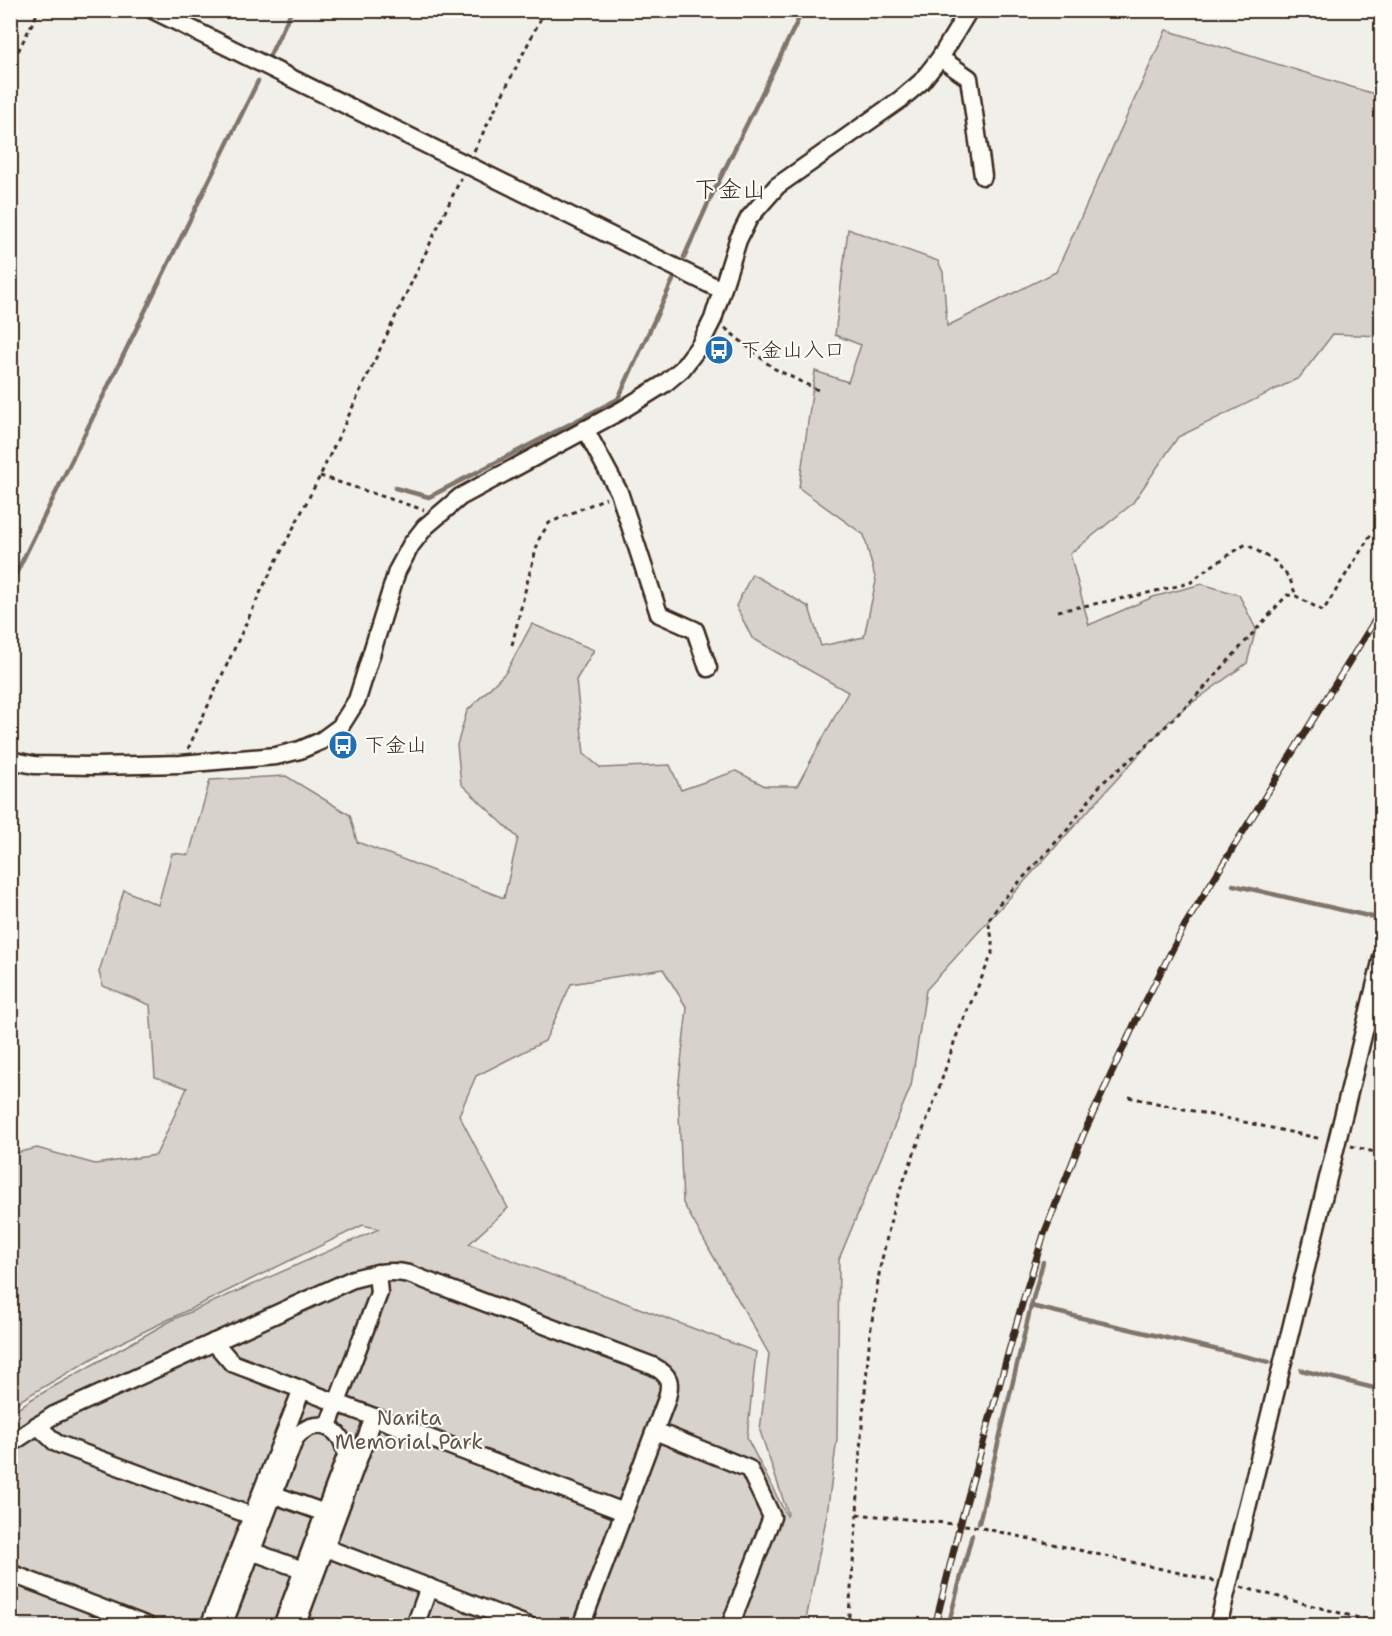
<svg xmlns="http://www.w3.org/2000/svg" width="1392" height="1636" viewBox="0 0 1392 1636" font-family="'Shantell Sans','Klee One',sans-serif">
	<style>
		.green { fill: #d7d2cc; stroke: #897e75; stroke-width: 1.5; fill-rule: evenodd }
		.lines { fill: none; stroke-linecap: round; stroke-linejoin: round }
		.stream { stroke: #80746b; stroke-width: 4.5 }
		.minor-casing { stroke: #3b2a1e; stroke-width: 21 }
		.path { stroke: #3b2a1e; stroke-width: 3; stroke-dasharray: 4.5 4.5; stroke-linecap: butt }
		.minor { stroke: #fdfcf7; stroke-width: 16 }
		.rail-casing { stroke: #3b2a1e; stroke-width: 7 }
		.rail { stroke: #fdfcf7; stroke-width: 4.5; stroke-dasharray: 14; stroke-linecap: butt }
		.labels { text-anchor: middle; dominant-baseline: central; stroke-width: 4.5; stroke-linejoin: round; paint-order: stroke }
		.poi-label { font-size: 21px; fill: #3b2a1e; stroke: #fdfcf7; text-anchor: start }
		.park-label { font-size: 21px; fill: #62544a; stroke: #fdfcf7 }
		.quarter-label { font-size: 24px; fill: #3b2a1e; stroke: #fdfcf7 }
	</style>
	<rect width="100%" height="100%" fill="#f1efea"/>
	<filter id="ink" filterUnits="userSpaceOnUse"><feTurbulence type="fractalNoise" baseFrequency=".0167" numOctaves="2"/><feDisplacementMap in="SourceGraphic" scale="12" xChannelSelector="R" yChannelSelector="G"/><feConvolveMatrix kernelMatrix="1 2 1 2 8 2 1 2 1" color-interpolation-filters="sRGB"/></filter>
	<g filter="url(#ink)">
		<path class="green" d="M1166,30L1381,96V336L1333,334L1299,378L1178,437L1132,504L1070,554L1089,625L1153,597L1202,584L1239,595L1256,629L1247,663L1174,716L926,990L911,1086L839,1259L837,1439L827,1514L805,1625H11V1414L30,1400L174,1319L379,1229L363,1225L112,1347L11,1406V1154L37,1148L95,1164L156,1155L187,1088L155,1077L150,1005L103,986L99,972L124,890L158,905L172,853L189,855L210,780L286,776L350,815L357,842L504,898L518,838L461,784L457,745L467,711L506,672L532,624L594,650L576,680L584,754L601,768L670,765L681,790L736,771L765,786H797L848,692L752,638L736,606L752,574L809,607L821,646L864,637L876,581L864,535L799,488L815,371L848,382L861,345L835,335L848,229L938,261L943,272L947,326L1056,272ZM663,969L687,1008L678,1090L683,1203L769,1354L760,1431L788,1514L787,1516L747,1438L756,1352L469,1244L508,1208L459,1115L476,1076L545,1041L571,984Z"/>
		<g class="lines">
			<g class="stream">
				<path d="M269,57L292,10"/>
				<path d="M684,257L710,199L803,10"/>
				<path d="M395,488L429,497L618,399L673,280"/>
				<path d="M10,586L258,81"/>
				<path d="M1233,885L1377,918"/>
				<path d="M1031,1306L1269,1362"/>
				<path d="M1301,1370L1382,1390"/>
				<path d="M979,1523L1031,1306L1043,1262"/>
				<path d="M948,1626L972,1535"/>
			</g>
			<g class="minor-casing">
				<g id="minor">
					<path d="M153,10L713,286L723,288"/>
					<path d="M940,58L969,78L983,176"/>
					<path d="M585,429L619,492L659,614L695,630L708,668"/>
					<path d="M10,760L34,765L96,766L181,764L276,756L300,750L321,741L340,727L357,700L397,571L411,545L425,527L460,497L622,410L664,384L682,369L700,345L713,319L738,240L749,218L777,186L901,99L921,82L940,58L969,10"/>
					<path d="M214,1342L232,1363L624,1512"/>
					<path d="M37,1425L56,1443L252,1516"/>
					<path d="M328,1426L379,1293L377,1273"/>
					<path d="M655,1431L749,1469L772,1517L730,1626"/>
					<path d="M10,1444L54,1415L353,1279C372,1274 389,1269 409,1274L653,1366C670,1375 672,1382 666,1401L581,1626"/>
					<path d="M272,1494L325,1513"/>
					<path d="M326,1548L529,1626"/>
					<path d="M251,1551L303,1570"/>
					<path d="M10,1573L148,1626"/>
					<path d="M209,1626L302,1389"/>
					<path d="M223,1626L295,1438C316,1415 343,1426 346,1456L282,1626"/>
					<path d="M296,1626L374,1417"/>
					<path d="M415,1626L429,1587"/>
					<path d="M1218,1626L1382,958"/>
				</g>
			</g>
			<g class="path">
				<path d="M10,67L39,10"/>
				<path d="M474,151L545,10"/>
				<path d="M725,328L773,368L818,390"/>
				<path d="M320,476L424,510"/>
				<path d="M1058,611L1135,596L1190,583L1207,569L1246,544L1276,562L1290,579L1296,596"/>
				<path d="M512,645L528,579L539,539L549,523L606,498"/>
				<path d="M1380,682L1382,683"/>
				<path d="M188,749L261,591L320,476L461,178"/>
				<path d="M1129,1097L1322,1139"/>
				<path d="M1351,1146L1382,1154"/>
				<path d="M857,1514L973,1526L1215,1581"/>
				<path d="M1241,1587L1382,1624"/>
				<path d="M848,1626L857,1514L860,1449L870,1334L880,1268L894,1206L938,1091L956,1037L992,954V938L988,921L999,904L1068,829L1101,784L1143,749L1205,687L1287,595L1296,596L1323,611L1382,517"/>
			</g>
			<use href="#minor" class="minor"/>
			<g class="rail-casing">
				<path id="rail" d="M935,1626L960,1525L1022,1304L1044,1234L1084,1133L1139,1014L1185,925L1382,609"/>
			</g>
			<use href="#rail" class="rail"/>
		</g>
	</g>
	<defs>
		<g id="bus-disc" transform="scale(1.5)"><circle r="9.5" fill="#1f6fb2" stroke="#fdfcf7"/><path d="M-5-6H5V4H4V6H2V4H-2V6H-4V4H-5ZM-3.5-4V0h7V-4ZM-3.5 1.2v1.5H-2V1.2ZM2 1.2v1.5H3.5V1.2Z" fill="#fff"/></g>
	</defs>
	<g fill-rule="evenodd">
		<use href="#bus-disc" x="719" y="350"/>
		<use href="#bus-disc" x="343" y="745"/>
	</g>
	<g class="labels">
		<g class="poi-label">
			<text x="740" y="350">下金山入口</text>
			<text x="364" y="745">下金山</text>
		</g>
		<g class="park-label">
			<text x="409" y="1418">Narita<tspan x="409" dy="24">Memorial Park</tspan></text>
		</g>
		<g class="quarter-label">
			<text x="730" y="189">下金山</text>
		</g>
	</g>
	<rect width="1392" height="1636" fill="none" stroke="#fdfcf7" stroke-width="36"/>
	<rect x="18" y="18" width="1356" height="1600" fill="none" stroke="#3b2a1e" stroke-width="2" filter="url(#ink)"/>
</svg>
